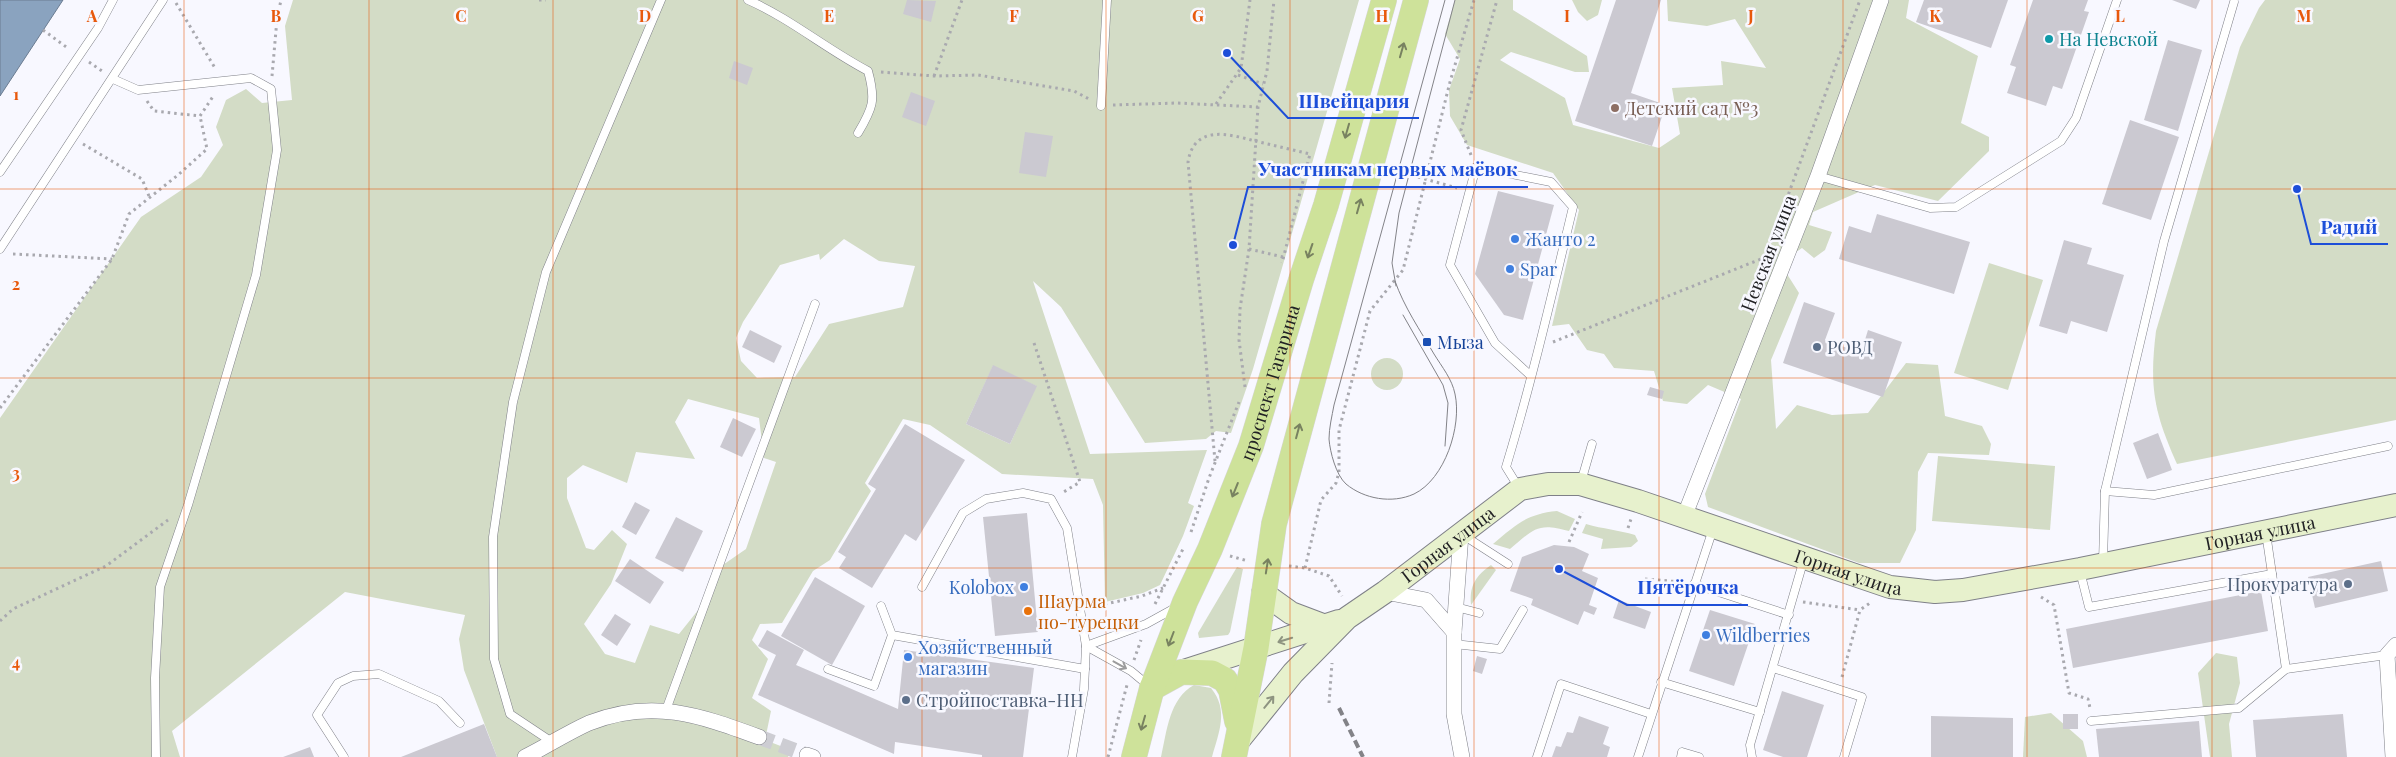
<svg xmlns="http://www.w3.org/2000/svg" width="2396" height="757" viewBox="0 0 2396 757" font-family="'Playfair Display',serif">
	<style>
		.green { fill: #d3dcc6; fill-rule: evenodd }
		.water { fill: #8aa3bf; stroke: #6b7c91 }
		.building { fill: #cbc9d1 }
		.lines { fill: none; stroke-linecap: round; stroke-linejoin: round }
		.minor-tunnel { stroke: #cdcdd3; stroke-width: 15; stroke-dasharray: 15 8; stroke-linecap: butt }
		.service-casing { stroke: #7f8088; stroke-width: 9 }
		.minor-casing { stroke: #7f8088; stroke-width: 16 }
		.secondary-casing { stroke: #7f8088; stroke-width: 24 }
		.primary-casing { stroke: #d7d7d8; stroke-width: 26 }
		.path { stroke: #a9a9af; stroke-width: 3; stroke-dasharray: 2.5 4; stroke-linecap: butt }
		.service { stroke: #fff; stroke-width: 8 }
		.minor { stroke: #fff; stroke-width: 15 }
		.secondary { stroke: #e7f1cd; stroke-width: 22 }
		.primary { stroke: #cee29a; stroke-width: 25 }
		.tram { stroke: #838388; stroke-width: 1 }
		.rail { stroke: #838388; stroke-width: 4; stroke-dasharray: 8 4; stroke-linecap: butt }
		.oneway { stroke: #788260 }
		.oneway2 { stroke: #8e9481 }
		.oneway3 { stroke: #9c9c9d }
		.grid { fill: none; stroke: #e8590c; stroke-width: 1; stroke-opacity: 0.55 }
		.culture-dot { fill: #0f9aa8; stroke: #f8f8ff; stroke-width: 2 }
		.education-dot { fill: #8d6e63; stroke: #f8f8ff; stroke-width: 2 }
		.shop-dot { fill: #3f7fe0; stroke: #f8f8ff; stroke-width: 2 }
		.transit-dot { fill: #1a4fb4; stroke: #f8f8ff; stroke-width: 2 }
		.service-dot { fill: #5c6f8a; stroke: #f8f8ff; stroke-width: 2 }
		.food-dot { fill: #e8710a; stroke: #f8f8ff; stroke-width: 2 }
		.labels { text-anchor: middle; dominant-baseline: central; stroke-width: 5; stroke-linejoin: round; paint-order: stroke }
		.culture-label { font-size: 18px; fill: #0d838f; stroke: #f8f8ff; text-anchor: start }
		.education-label { font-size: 18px; fill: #785e54; stroke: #f8f8ff; text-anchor: start }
		.shop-label { font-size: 18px; fill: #366cbe; stroke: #f8f8ff; text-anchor: start }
		.street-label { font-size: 18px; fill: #222225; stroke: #f8f8ff }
		.transit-label { font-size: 18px; fill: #164399; stroke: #f8f8ff; text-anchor: start }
		.service-label { font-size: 18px; fill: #4e5e75; stroke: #f8f8ff; text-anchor: start }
		.food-label { font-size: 18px; fill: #c56008; stroke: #f8f8ff; text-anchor: start }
		.grid-label { font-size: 16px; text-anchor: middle; font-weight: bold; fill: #e8590c; stroke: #f8f8ff; stroke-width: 5; stroke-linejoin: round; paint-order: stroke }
		.leader { fill: none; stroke: #1d4ed8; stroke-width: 2 }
		.callout-dot { fill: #1d4ed8; stroke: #f8f8ff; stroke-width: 2 }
		.callout-label { font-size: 19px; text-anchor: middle; font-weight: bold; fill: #1d4ed8; stroke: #f8f8ff; stroke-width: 5; stroke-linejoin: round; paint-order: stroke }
	</style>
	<rect width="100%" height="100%" fill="#f8f8ff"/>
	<g class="green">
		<path d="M293,0H1359L1253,369L1231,433L1216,431L1206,439L1145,443L1061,307L1033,281L1090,454L1207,450L1188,503L1194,506L1183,536L1160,585L1143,593L1105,602L1103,505L1093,479L1002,474L930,425L903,419L865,483L871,491L830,560L813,571L782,623L760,624L752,640L768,659L752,698L771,711L765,740L791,750L788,757H497L464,670L459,639L465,615L345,592L172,731L180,757H0V418L141,217L201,177L223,145L216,127L226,100L246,89L262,103L292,100L285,26ZM844,239L879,261L915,266L903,307L829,324L795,377L757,378L741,361L736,338L743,322L780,265L819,254L820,260ZM993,366L1036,386L1010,444L966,424ZM688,399L759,418L764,458L776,462L746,549L717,569L707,599L679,634L650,625L635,663L605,654L584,624L611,584L627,544L612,530L594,550L586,548L567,498V478L583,465L627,483L636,452L695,459L675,422Z"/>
		<path d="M1455,0H1513V10L1587,56L1589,72H1575L1511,52L1500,60L1565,98L1573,125L1659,148L1680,134L1672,88L1723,85L1721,61L1766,68L1735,19L1707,26L1668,21L1667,0H1909L1906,18L1978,56L1961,123L1989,137V151L1938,201L1875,185L1813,212L1809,225L1832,232L1825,250L1814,258L1802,248L1780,263L1799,293L1771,360L1776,429L1797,405L1832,415L1868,413L1906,363L1938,365L1945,416L1982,426L1991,444L1989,455L1928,453L1918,472L1916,530L1900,563H1859L1708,507L1705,494L1741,399L1708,385L1687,404L1663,401L1654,371L1614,368L1604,354L1587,350L1569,324L1552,326L1579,210L1553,173L1467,145L1450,116L1449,90L1460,59L1445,34Z"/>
		<path d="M1572,0H1602L1598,15L1587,21L1578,12Z"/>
		<path d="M2265,0H2396V420L2177,464C2154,413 2149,387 2156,331L2240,47L2259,8Z"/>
		<path d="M1989,263L2043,280L2008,390L1954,373Z"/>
		<circle cx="1387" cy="374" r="16"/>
		<path d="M1938,456L2055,466L2050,530L1932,521Z"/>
		<path d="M1557,511L1575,519L1569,531C1537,522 1534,529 1510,549L1493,544C1516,525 1526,514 1557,511Z"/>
		<path d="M1586,524C1603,529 1619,530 1635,535L1638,541L1631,547L1601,549L1603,539L1582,533Z"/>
		<path d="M1491,565L1496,570L1471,605C1469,585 1476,576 1491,565Z"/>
		<path d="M1237,567L1243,569L1230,632L1228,635L1199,638L1198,633Z"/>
		<path d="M2216,653L2237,657L2240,683L2229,724L2232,757H2210L2198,673Z"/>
		<path d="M1194,685L1211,688C1229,710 1219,732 1212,757H1161C1167,731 1169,699 1194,685Z"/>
		<path d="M2051,713L2083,741L2087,757H2023L2025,717Z"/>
	</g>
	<path class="water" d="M0,0H63L0,96Z"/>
	<g class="building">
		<path d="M907,0L936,1L931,22L903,14Z"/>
		<path d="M1616,0H1661L1631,93L1666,105L1652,146L1575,121Z"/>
		<path d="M1924,0H2008L1991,48L1916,22Z"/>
		<path d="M2033,0H2088L2084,11L2089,12L2062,89L2053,86L2046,106L2007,93L2016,67L2010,65Z"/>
		<path d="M2172,0H2200L2196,9Z"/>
		<path d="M2168,40L2202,50L2178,131L2144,120Z"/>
		<path d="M734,61L753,68L747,85L729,78Z"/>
		<path d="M911,92L935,101L926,126L902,117Z"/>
		<path d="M2130,120L2179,137L2151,220L2102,204Z"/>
		<path d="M1025,132L1053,136L1046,177L1019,173Z"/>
		<path d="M1498,191L1554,205L1523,320L1504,315L1475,274Z"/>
		<path d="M1877,214L1970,242L1954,294L1839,259L1849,226L1871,233Z"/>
		<path d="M2064,240L2092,248L2087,264L2124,275L2107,332L2071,321L2067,334L2039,326Z"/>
		<path d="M1804,302L1835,313L1825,340L1861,353L1868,330L1902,342L1883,397L1783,363Z"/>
		<path d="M750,330L782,346L774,363L742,347Z"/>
		<path d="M993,365L1037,386L1010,444L966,424Z"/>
		<path d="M1650,387L1664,391L1662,399L1647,395Z"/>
		<path d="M733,418L756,429L742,457L720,447Z"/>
		<path d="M905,424L965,460L916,541L905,534L872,588L839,568L846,557L838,552L876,489L868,484Z"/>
		<path d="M2158,433L2172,470L2147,479L2133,443Z"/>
		<path d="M635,502L650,510L636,535L622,527Z"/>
		<path d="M1027,513L1038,632L995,636L983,517Z"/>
		<path d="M676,517L703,531L683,572L655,558Z"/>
		<path d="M1554,545L1574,547L1589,554L1582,571L1598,578L1589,605L1597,608L1594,615L1584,611L1578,625L1531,605L1533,599L1510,591L1522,557Z"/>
		<path d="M630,559L664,582L650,604L615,581Z"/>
		<path d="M2381,561L2388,591L2315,608L2308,577Z"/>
		<path d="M815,577L865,606L832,665L781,636Z"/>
		<path d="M2261,591L2268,631L2073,668L2066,629Z"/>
		<path d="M1619,600L1651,612L1645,629L1613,618Z"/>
		<path d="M1710,610L1755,624L1734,686L1689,671Z"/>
		<path d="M615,614L631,624L617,646L601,635Z"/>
		<path d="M767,630L804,650L796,665L898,709L904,650L1034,668L1023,757H982V755L895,742L894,754L758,695L776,655L758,646Z"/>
		<path d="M1477,656L1487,659L1482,674L1473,671Z"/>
		<path d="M1782,691L1824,705L1807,757H1783L1763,750Z"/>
		<rect x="2063" y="714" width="15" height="15"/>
		<path d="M2343,714L2347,757H2256L2253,720Z"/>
		<path d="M1579,716L1609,727L1603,744L1610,747L1607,757H1552L1556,746L1561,747L1567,732L1573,733Z"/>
		<path d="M1931,716L2013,718V757H1931Z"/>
		<path d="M2199,721L2202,757H2099L2096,729Z"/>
		<path d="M484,724L497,757H401Z"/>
		<path d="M310,747L314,757H283Z"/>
	</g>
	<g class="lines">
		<path class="minor-tunnel" d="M759,737L807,755"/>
		<g class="service-casing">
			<g id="service">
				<path d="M748,0C791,19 826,49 868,71C876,100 873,108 858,133"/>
				<path d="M113,79L138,90L251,78L271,89L277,150L256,275L188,505L160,587L155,678L156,757"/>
				<path d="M1101,106L1107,0"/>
				<path d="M0,172L98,28L113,0"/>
				<path d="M1818,176L1930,208L1956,207L2061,141L2076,118L2117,0"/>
				<path d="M0,249L163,0"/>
				<path d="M1581,482L1592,444"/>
				<path d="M1519,488L1506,467C1532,381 1552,294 1573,207L1551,182L1476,167L1450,265L1495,343L1531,376"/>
				<path d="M2105,491L2154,495L2388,446"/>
				<path d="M2266,533L2286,669"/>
				<path d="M1463,535L1508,564"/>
				<path d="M2103,562L2105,491L2164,241L2234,2"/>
				<path d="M2080,571L2089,607L2272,574"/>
				<path d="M1694,584L1789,615"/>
				<path d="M922,587L963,513L986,499L1023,493L1051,499L1067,528L1086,646L1084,689L1072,757"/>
				<path d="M881,606L892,635L1085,669"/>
				<path d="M1456,607L1479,613"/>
				<path d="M1454,644L1500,649L1523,610"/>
				<path d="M1086,646L1146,624L1175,608"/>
				<path d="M1086,646L1131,671L1149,686"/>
				<path d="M1773,668L1862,697L1844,757"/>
				<path d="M828,669L874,686L892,635"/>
				<path d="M1661,682L1760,712"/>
				<path d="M666,710L815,304"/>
				<path d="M2091,721L2239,708L2286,669L2387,655"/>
				<path d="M552,742L510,714L494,659L493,537L513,402L546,272L661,0"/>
				<path d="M344,757L317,715L338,683L353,676L379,674L439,701L460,723"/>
				<path d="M1537,757L1561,684L1651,714"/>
				<path d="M1638,757L1713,529"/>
				<path d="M1681,757L1682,752L1699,757"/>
				<path d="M1752,757L1750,745L1804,559"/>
			</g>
		</g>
		<g class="minor-casing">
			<g id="minor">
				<path d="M1684,517L1818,176L1881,0"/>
				<path d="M1461,534L1454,632V714L1462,757"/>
				<path d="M1385,592L1426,600L1454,632"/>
				<path d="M807,755L813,757"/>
				<path d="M525,757C547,746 567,733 589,723C652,698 699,715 759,737"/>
				<path d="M2393,757L2387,655L2396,645"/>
			</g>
		</g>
		<g class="secondary-casing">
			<g id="secondary">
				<path d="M1263,593L1291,613L1328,627"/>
				<path d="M1184,671L1339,621"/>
				<path id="s1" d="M1239,740L1293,673L1347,618L1385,592L1520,489L1548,484H1580L1638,501L1890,587L1935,592L1963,590L2080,569L2396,505"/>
			</g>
		</g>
		<g class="primary-casing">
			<g id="primary">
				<path d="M1152,688L1181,672L1212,673L1225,680L1231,690L1237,721"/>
				<path id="s2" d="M1134,757L1152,688L1185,602L1210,549L1251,446L1301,280L1326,205L1384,0"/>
				<path d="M1234,757L1256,648L1274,524L1416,0"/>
			</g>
		</g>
		<g class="path">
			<path d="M539,0H546"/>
			<path d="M176,3L215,68"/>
			<path d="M43,30L69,49"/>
			<path d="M89,62L102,71"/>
			<path d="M881,72L934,76L978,75L1074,91L1089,99"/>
			<path d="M1238,75L1263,84"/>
			<path d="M272,76L277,19L281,0"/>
			<path d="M934,76L962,0"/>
			<path d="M147,101L154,111L200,116L214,95"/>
			<path d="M1216,104L1241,68L1250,0"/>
			<path d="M1113,105L1177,103L1258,107"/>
			<path d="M1255,141L1310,154L1282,263"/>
			<path d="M83,144L142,179L149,196"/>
			<path d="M1471,155L1461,130L1497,0"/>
			<path d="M1418,177L1457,188"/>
			<path d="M1249,249L1283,257"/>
			<path d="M13,254L112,259"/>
			<path d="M1766,255L1860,0"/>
			<path d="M1553,342L1766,257"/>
			<path d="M1034,343L1080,482L1062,493"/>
			<path d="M1245,387L1239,340L1240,309L1249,249L1258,107L1267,71L1274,0"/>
			<path d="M0,408L112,259L129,214L178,175L207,149L200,116"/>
			<path d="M1215,461L1188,162C1194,124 1229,134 1255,141"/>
			<path d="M1628,528L1631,519"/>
			<path d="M1191,532L1209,478L1239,402"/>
			<path d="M1569,542L1582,512"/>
			<path d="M1230,556L1248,561"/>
			<path d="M1289,566L1305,568L1329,576L1342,596"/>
			<path d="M1305,568L1321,500L1336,483L1339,472V430L1370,311L1403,270L1450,82L1474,0"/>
			<path d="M1645,579L1681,582"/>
			<path d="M2041,597L2054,605L2069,693L2088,699L2090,708"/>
			<path d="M1803,602L1860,610"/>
			<path d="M1155,604L1183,549"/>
			<path d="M1092,607L1142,596L1163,588"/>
			<path d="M0,621L13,609L106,566L168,520"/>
			<path d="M1134,660L1141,640"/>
			<path d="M1842,677L1860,610L1870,603"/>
			<path d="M1329,703L1332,663"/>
			<path d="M1108,757L1127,685"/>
		</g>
		<use href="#service" class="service"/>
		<use href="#minor" class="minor"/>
		<use href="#secondary" class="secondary"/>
		<use href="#primary" class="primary"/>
		<g class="tram">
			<path d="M1395,281C1404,307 1420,330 1434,354C1442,367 1452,379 1455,394C1462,426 1445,479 1414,494C1392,504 1364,499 1346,484C1336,475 1330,452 1329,439C1329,428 1332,416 1334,405L1445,0"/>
			<path d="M1396,286L1392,263L1399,213L1455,0"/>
			<path d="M1403,315L1443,385L1448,403L1445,446"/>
		</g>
		<path class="rail" d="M1339,708L1363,757"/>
	</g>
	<defs><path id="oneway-shaft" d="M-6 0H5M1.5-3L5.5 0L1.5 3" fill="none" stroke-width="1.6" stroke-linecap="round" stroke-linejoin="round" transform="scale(1.25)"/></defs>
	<g class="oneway">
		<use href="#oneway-shaft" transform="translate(1402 50) rotate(-74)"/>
		<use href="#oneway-shaft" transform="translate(1347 131) rotate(106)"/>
		<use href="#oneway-shaft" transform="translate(1359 206) rotate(-74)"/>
		<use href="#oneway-shaft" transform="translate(1310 251) rotate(109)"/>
		<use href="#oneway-shaft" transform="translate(1298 431) rotate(-75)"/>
		<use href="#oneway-shaft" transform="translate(1235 490) rotate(112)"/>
		<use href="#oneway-shaft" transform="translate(1267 566) rotate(-81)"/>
		<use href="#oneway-shaft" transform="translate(1171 639) rotate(111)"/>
		<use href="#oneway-shaft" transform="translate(1143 723) rotate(106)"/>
	</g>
	<g class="oneway2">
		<use href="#oneway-shaft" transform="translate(1285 640) rotate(163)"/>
		<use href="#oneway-shaft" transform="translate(1269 702) rotate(-51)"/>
	</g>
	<use class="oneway3" href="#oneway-shaft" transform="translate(1120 665) rotate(29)"/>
	<path class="grid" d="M184,0V757M369,0V757M553,0V757M737,0V757M922,0V757M1106,0V757M1290,0V757M1474,0V757M1659,0V757M1843,0V757M2027,0V757M2212,0V757M0,189H2396M0,378H2396M0,568H2396"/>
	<circle class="culture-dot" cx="2049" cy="39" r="5"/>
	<circle class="education-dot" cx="1615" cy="108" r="5"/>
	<g class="shop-dot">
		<circle cx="1515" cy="239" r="5"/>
		<circle cx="1510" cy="269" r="5"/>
		<circle cx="1024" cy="587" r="5"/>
		<circle cx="1706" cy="635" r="5"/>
		<circle cx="908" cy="657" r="5"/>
	</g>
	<rect class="transit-dot" x="1422" y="337" width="10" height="10" rx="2.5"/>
	<g class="service-dot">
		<circle cx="1817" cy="347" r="5"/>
		<circle cx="2348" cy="584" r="5"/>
		<circle cx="906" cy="700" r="5"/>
	</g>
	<circle class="food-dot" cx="1028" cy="611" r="5"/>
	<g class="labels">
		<g class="culture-label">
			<text x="2059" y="39">На Невской</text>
		</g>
		<g class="education-label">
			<text x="1625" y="108">Детский сад №3</text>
		</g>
		<g class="shop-label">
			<text x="1525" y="239">Жанто 2</text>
			<text x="1520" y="269">Spar</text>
			<text x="1014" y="587" text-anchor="end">Kolobox</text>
			<text x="1716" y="635">Wildberries</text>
			<text x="918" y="647">Хозяйственный<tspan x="918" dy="21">магазин</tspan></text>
		</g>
		<g class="street-label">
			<text transform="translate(1768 253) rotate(-69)">Невская улица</text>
			<text stroke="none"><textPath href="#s2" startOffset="399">проспект Гагарина</textPath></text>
			<text stroke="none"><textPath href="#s1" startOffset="1142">Горная улица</textPath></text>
			<text stroke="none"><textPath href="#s1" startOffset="288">Горная улица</textPath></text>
			<text stroke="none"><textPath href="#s1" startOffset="722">Горная улица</textPath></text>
		</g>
		<g class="transit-label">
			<text x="1437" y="342">Мыза</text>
		</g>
		<g class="service-label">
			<text x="1827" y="347">РОВД</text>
			<text x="2338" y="584" text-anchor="end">Прокуратура</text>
			<text x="916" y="700">Стройпоставка-НН</text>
		</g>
		<g class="food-label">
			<text x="1038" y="601">Шаурма<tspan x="1038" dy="21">по-турецки</tspan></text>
		</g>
	</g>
	<g class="grid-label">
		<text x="92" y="22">A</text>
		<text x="276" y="22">B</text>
		<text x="461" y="22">C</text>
		<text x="645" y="22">D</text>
		<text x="829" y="22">E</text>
		<text x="1014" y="22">F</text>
		<text x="1198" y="22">G</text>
		<text x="1382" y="22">H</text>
		<text x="1567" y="22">I</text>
		<text x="1751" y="22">J</text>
		<text x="1935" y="22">K</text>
		<text x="2120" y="22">L</text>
		<text x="2304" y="22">M</text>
		<text x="16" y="100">1</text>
		<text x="16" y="290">2</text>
		<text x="16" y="479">3</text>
		<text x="16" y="668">4</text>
	</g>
	<path class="leader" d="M1227 53L1288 118H1419M1233 245L1248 187H1528M2297 189L2311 244H2388M1559 569L1627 605H1748"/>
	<g class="callout-dot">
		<circle cx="1227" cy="53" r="5"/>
		<circle cx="1233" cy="245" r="5"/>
		<circle cx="2297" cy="189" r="5"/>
		<circle cx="1559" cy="569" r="5"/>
	</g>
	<g class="callout-label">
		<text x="1354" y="108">Швейцария</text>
		<text x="1388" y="176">Участникам первых маёвок</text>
		<text x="2349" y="234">Радий</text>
		<text x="1688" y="594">Пятёрочка</text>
	</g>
</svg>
